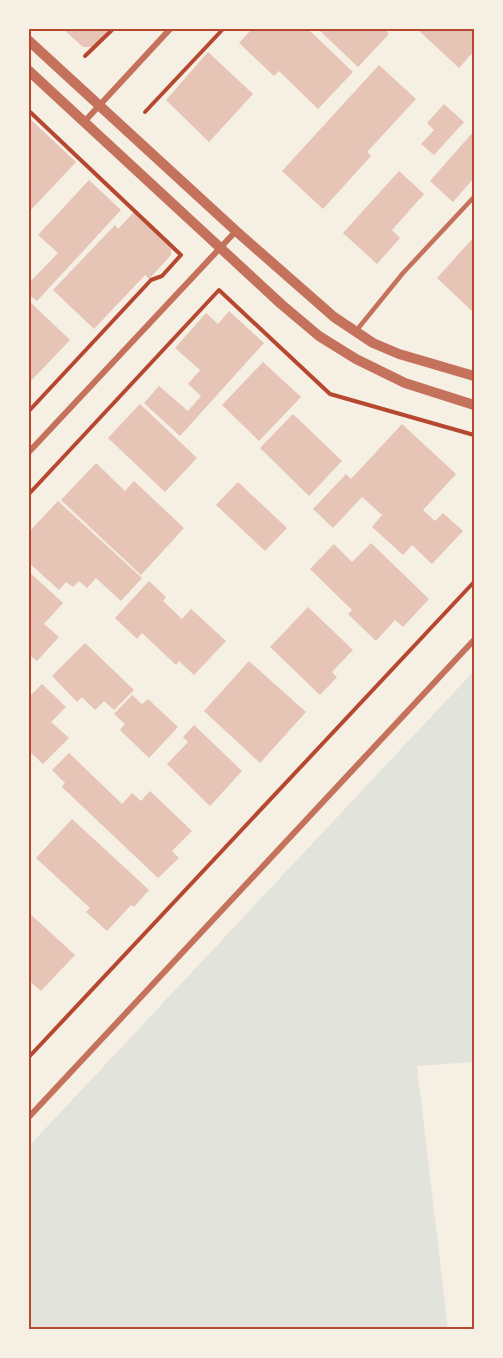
<svg xmlns="http://www.w3.org/2000/svg" width="503" height="1358" viewBox="0 0 503 1358" font-family="Quicksand,sans-serif">
	<style>
		.green { fill: #e2e4dc }
		.building { fill: #e6c5b7 }
		.lines { fill: none; stroke-linecap: round; stroke-linejoin: round }
		.path { stroke: #b5482f; stroke-width: 4 }
		.service { stroke: #c5725c; stroke-width: 4.5 }
		.minor { stroke: #c5725c; stroke-width: 6 }
		.tertiary { stroke: #c5725c; stroke-width: 10 }
		.neatline { fill: none; stroke: #b5482f; stroke-width: 2 }
	</style>
	<rect width="100%" height="100%" fill="#f6efe4"/>
	<path class="green" d="M474,671V1062L417,1066L448,1329H29V1146Z"/>
	<g class="building">
		<path d="M62,28H110L93,47H83Z"/>
		<path d="M253,28H307L353,72L318,109L279,71L274,76L239,43Z"/>
		<path d="M317,28H384L389,34L358,67Z"/>
		<path d="M416,28H474V51L459,68Z"/>
		<path d="M208,52L253,94L209,142L166,100Z"/>
		<path d="M379,65L416,99L367,152L371,156L323,209L282,171Z"/>
		<path d="M444,104L464,122L434,155L421,144L434,130L427,123Z"/>
		<path d="M28,117L76,162L28,213Z"/>
		<path d="M474,131V178L453,202L430,181Z"/>
		<path d="M399,171L424,194L392,230L400,238L377,264L343,233Z"/>
		<path d="M89,180L121,210L37,301L28,294V284L58,253L38,235Z"/>
		<path d="M134,212L171,248V255L149,279L145,275L94,329L53,290L115,225L118,229Z"/>
		<path d="M474,237V311L473,312L437,278Z"/>
		<path d="M28,300L70,340L28,384Z"/>
		<path d="M229,311L264,343L180,436L144,403L159,386L188,411L201,396L188,384L200,370L175,348L206,313L218,324Z"/>
		<path d="M263,362L301,397L259,441L222,405Z"/>
		<path d="M140,404L197,458L165,492L108,438Z"/>
		<path d="M293,414L342,461L309,496L260,448Z"/>
		<path d="M402,424L456,474L423,510L435,521L443,513L463,531L432,564L412,545L403,555L372,527L382,515L362,497L333,528L313,509L346,474L351,479Z"/>
		<path d="M96,463L125,491L134,481L184,528L141,575L61,500Z"/>
		<path d="M238,482L287,528L265,551L216,505Z"/>
		<path d="M58,501L142,578L121,601L96,578L87,588L79,581L73,587L66,582L59,590L28,562V533Z"/>
		<path d="M371,543L429,599L403,627L395,620L376,641L348,614L352,610L310,569L334,544L352,562Z"/>
		<path d="M28,571L63,603L44,624L59,637L37,661L28,654Z"/>
		<path d="M149,581L166,597L163,601L182,619L191,609L226,641L194,675L179,661L176,665L142,633L137,639L115,618Z"/>
		<path d="M308,607L353,650L332,672L337,677L320,695L270,647Z"/>
		<path d="M85,643L134,690L114,710L104,701L95,710L82,697L77,702L52,676Z"/>
		<path d="M249,661L306,712L260,763L204,711Z"/>
		<path d="M42,684L66,707L51,722L69,738L43,764L28,750V698Z"/>
		<path d="M132,695L142,704L148,699L178,727L149,758L120,730L125,724L114,714Z"/>
		<path d="M194,725L242,771L210,806L167,764L188,742L183,737Z"/>
		<path d="M69,753L122,804L132,793L141,801L150,791L192,831L172,851L179,858L158,878L63,788L62,786L65,783L52,770Z"/>
		<path d="M72,819L149,890L134,907L131,905L107,931L86,912L90,908L36,858Z"/>
		<path d="M28,912L75,955L41,991L28,980Z"/>
	</g>
	<g class="lines">
		<g class="path">
			<path d="M85,56L114,28"/>
			<path d="M28,110L181,255L162,276L151,280L28,412"/>
			<path d="M145,112L224,28"/>
			<path d="M28,495L219,290L330,394L474,435"/>
			<path d="M28,1058L474,582"/>
		</g>
		<path class="service" d="M356,331L403,273L474,197"/>
		<g class="minor">
			<path d="M84,122L171,28"/>
			<path d="M28,453L236,231"/>
			<path d="M28,1118L474,640"/>
		</g>
		<g class="tertiary">
			<path d="M28,40L236,231L334,317L373,343L399,354L474,376"/>
			<path d="M28,70L281,304L319,336L356,359L405,383L474,405"/>
		</g>
	</g>
	<rect width="503" height="1358" fill="none" stroke="#f6efe4" stroke-width="60"/>
	<rect x="30" y="30" width="443" height="1298" class="neatline"/>
</svg>
